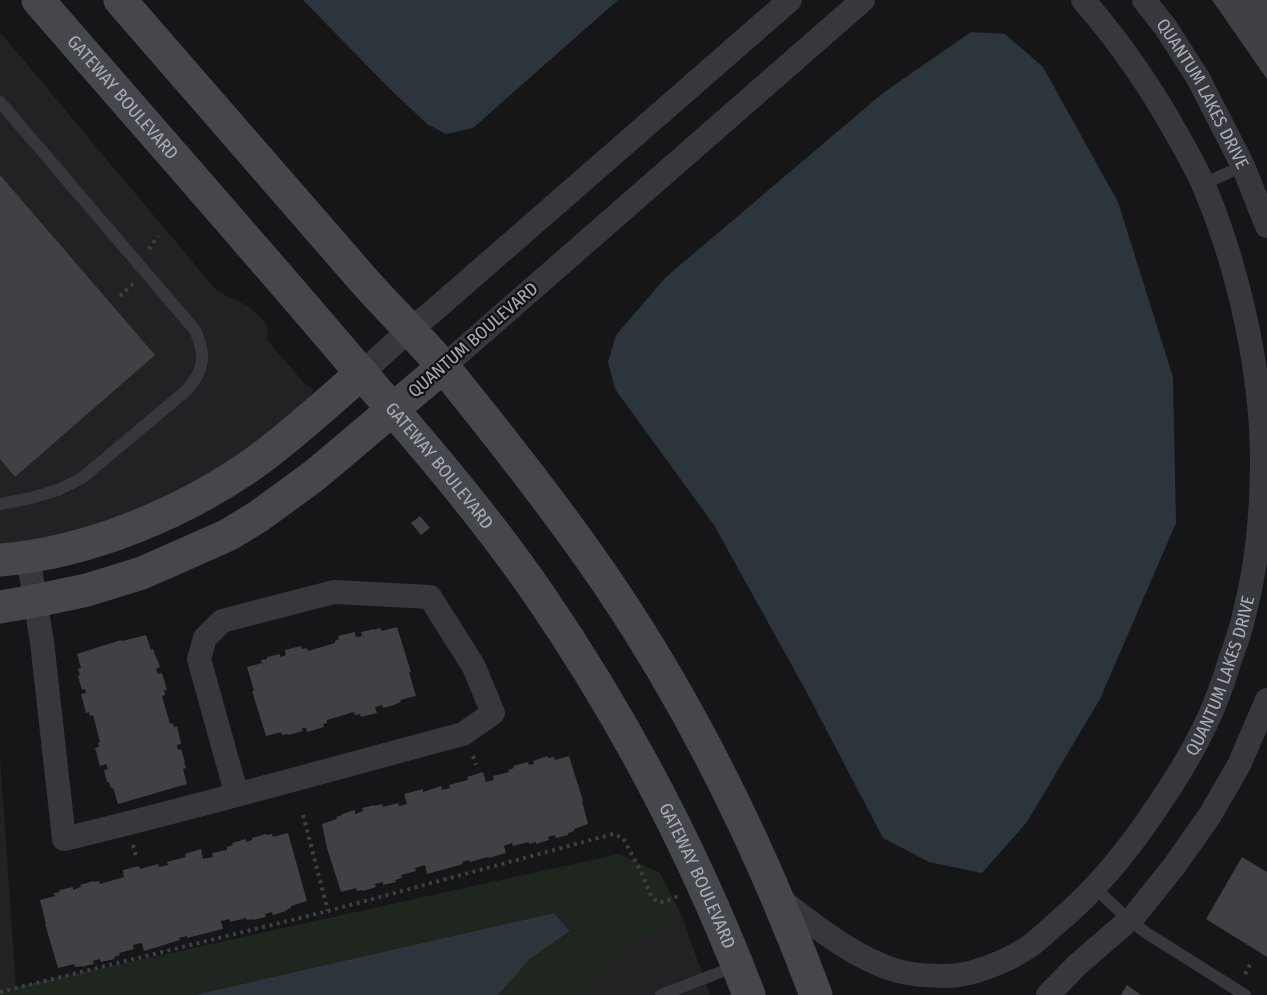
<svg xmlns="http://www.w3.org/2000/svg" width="1267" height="995" viewBox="0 0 1267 995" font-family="'Fira Sans Condensed',sans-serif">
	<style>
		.built { fill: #222225 }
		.green { fill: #1e261f }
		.water { fill: #2c353c }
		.building { fill: #404145 }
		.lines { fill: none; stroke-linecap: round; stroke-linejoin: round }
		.path { stroke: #3d3f44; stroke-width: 4; stroke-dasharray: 3 4.5; stroke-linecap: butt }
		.lane { stroke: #37383d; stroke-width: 12 }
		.street { stroke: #37383d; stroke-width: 24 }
		.secondary { stroke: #45474d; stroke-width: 33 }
		.labels { text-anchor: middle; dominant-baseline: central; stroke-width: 4.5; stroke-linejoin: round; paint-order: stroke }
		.street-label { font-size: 18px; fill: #a8adb8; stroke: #111113 }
	</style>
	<rect width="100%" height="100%" fill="#161618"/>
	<g class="built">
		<path d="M0,32L217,291L248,306L263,320L268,327L267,340L307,386L314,389L307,401L268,434L206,476L153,505L75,531L19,543L0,545Z"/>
		<path d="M0,757L16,987L17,995H0Z"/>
		<path d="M681,914L710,995H583L641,936Z"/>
	</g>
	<path class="green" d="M619,854L660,873L681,914L641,936L583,995H498L530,959L570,931L554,913L194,995H0V989L16,987Z"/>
	<g class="water">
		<path d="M303,0H618L473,128L446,134L427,124L389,88Z"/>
		<path d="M971,32L1005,34L1043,67L1118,202L1173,377L1176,523L1100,699L1027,822L982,873L929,862L883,838L806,691L714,525L615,389L608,362L616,335L666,277L883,93Z"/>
		<path d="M554,913L570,931L530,959L498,995H194Z"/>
	</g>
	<g class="building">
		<path d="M1212,0H1267V79Z"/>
		<path d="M0,175L155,355L15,477L0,459Z"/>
		<path d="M420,516L430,528L421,535L411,523Z"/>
		<path d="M397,627L411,672H409L416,696L400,700L401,702L394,705L383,708L382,705L375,707L377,713L361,717L360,714L355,715L354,712L327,720V723L323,724L324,727L307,732L306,728H302L303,731L288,735V734L282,735L281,732L266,736L252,691H254L247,667L262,663L261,660L267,659V657L280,654V657L286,655L285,650L301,646L302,649L307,648L308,651L335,643V641L339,639L338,636L355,632L356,637L362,636L361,632L374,629V630L380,628L382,631Z"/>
		<path d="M146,635L151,650L153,649L160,667L156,669L158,674L162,673L167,690H164L165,695L162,696L170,724L173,723L174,727L177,726L181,744L177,745L178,750L181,749L185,762H184L186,768L183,769L187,784L118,804L113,788H111L109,782H107L104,770L108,769L106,764L100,766L95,748L99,747L98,743L100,742L93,715L90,716L89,712L86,713L81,694L86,693L85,689L82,690L78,676L80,675L78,669L81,668L77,654L121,640L122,641Z"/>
		<path d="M548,756V758L554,757L555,760L569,756L583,801H582L588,824L574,829V831L568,833V835L556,838L555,835L548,837L549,840L536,844V842L529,844V842L513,846L512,843L504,846L506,853L489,858L488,857L470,862L469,860L462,862L463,864L427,874L425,865L415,868L416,871L401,875L402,878L395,880L396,882L383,885V882L375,884L376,887L363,891V890L357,891L356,888L341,892L327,848L322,824L337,819L336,817L342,815V814L355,810V814L363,811L362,808L375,805V806L382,804L383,807L398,803L399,806L407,804L404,794L423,789V792L441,786L442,790L450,788L449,785L468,780L467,777L483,772L486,782L494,780L493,776L509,772L508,770L514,768L513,766L528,762L529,765L534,764L533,761Z"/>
		<path d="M288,833L307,901L291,906V908L286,910V911L273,915L272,912L265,914L266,917L253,920V919L247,920L246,918L230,922V919L221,921L223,929L187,938V936L179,938L180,940L144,951L142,943L133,945L134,949L119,953L120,955L114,957L115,959L101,962L100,959L93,961L94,964L81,967V966L75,967L74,964L58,968L45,924H46L40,900L55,896L54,893L60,892L59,890L73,887V890L81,887L80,885L93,881V882L99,881L100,884L124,877L123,870L139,866L140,869L158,864L159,867L168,865L167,862L186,857L185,854L201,849L203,859L213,857L212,853L227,850V847L233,845L232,843L246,839V842L252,840V838L266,834V835L272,834L273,837Z"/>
		<path d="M1242,857L1267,872V957L1206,919Z"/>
		<path d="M1127,985L1141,995H1121Z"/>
	</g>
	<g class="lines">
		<g class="path">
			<path d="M149,249L158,236"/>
			<path d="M120,296L133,284"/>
			<path d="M473,756L476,765"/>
			<path d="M303,815L328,911"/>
			<path d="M133,845L136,856"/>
			<path d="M1245,974L1252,961"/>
			<path d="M0,992L328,911L613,834L623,838L640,870L651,895L657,902H664L678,896"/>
		</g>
		<g class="lane">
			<path d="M0,102L195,330C206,355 205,369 187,390L82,478L58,490L31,498L0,504"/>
			<path d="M1203,184L1243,166"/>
			<path d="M1095,888L1129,920L1148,934L1245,995"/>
			<path d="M661,995L736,966"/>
		</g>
		<g class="street">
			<path id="s1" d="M1144,0L1166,28L1198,78L1243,166L1267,226"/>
			<path d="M443,367L863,0"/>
			<path d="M362,373L409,330L431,313L790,0"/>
			<path d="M28,556L42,642L64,839C198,807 331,769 463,734L493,713L474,667L430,597L334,592L222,621L205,638L199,659L227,760L237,795"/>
			<path id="s2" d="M778,898C813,924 856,960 898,971C913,975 930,976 945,976C972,976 1005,962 1027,948C1038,941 1048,930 1058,922C1097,889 1127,852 1155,810C1173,784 1189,758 1203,730C1214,708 1223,684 1230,660C1235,646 1241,631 1244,615C1257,566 1262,513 1262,462C1262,372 1239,269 1204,186C1197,170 1188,154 1179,138C1152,89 1120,42 1083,0"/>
			<path d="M1048,995L1077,965L1135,915L1175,865L1210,815L1239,765L1267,700"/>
		</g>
		<g class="secondary">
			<path id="s3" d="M38,0C142,120 247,239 350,360C416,436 483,513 540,596C625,720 695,854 749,995"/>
			<path d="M120,0C202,94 284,189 366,283C392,312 420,339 445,369C502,439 558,510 609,585C695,712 762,851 816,995"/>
			<path d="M0,560C89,553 189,511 261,458C296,432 328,402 362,373"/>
			<path d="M0,607L35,601L87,590L142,573L228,535L259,516L315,475L443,367"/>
		</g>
	</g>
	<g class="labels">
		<g class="street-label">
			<text stroke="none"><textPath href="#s1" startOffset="111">QUANTUM LAKES DRIVE</textPath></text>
			<text stroke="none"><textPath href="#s3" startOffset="129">GATEWAY BOULEVARD</textPath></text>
			<text transform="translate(473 340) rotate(-41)">QUANTUM BOULEVARD</text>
			<text stroke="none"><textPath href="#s3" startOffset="615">GATEWAY BOULEVARD</textPath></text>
			<text stroke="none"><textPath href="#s2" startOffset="616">QUANTUM LAKES DRIVE</textPath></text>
			<text stroke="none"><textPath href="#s3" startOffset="1101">GATEWAY BOULEVARD</textPath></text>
		</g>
	</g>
</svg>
